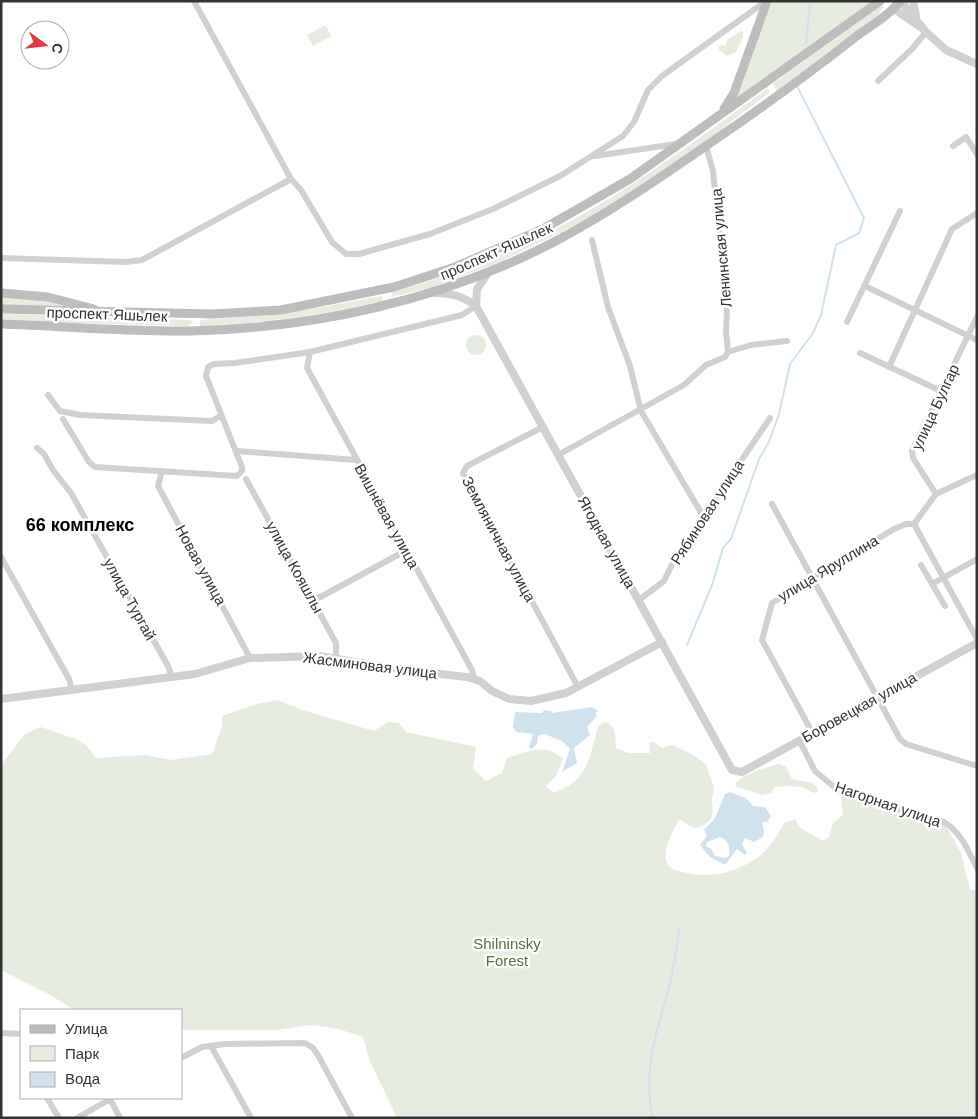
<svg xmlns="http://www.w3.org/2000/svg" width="978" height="1119" viewBox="0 0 978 1119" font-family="Arial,sans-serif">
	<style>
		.green { fill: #e6ecdf }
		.water { fill: #cfe2ee; fill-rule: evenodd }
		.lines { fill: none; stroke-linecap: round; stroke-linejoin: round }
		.stream { stroke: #cfe2ee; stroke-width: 2 }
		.minor { stroke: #d0d0d0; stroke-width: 6 }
		.tertiary { stroke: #d0d0d0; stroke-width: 8 }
		.secondary { stroke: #bdbdbd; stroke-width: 9 }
		.labels { text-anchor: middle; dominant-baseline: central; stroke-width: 5; stroke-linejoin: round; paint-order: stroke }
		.street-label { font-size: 15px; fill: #333; stroke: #fff }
		.park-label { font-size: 15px; fill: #56703f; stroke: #fff }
		.quarter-label { font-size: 18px; font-weight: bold; fill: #000; stroke: #fff }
	</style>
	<rect width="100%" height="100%" fill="#fff"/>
	<g class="green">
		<path d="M771,1H877L736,101Z"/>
		<path d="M882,5L884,7L878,15L777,91L773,84Z"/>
		<path d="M326,25L331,36L313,46L307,35Z"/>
		<path d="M741,31L743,32V37L736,52L727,56L719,50V45L725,46L727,40Z"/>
		<path d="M767,89L769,90V93L707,140L592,217L497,263L432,287L392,297V292C460,273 527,247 588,211C651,175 708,131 767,89Z"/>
		<path d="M1,296L39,299L78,307L1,305Z"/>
		<path d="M382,296L383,301C323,315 263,323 200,326V320L284,314Z"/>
		<path d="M1,314L191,320L192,323L188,326L1,321Z"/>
		<circle cx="476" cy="345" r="10"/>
		<path d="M278,700L302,710L374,731L388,722L399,723L406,732L476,747L473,769L486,781L502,773L507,758C528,752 544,742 563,759L556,776L546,786L554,793C591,779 588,757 599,725L605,722C617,726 615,737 616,748L628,753H650L649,743L654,742L662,748L672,745L692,754L707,765C708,773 712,780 714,787C714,792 712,795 712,799C712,812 716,818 702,826C694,830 688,826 682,820H679C674,829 663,848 666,860C668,869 675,870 683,872C710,880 740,872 762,854C772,845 778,834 784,823L795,819L799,827L823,841L829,837L833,823L843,815L841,802L843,793L945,824L961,853L970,890H977V1118H397L369,1059L363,1037L339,1029L310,1025L277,1030H181V1010H74L52,996L1,970V765L25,734L41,727L76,739L86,745L96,758L145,755L171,760L212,754L222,727V716L257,704Z"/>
		<path d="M779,764L786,767L792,779L813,783L818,789L817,793C811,793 807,789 801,787C793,786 783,786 775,787L771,793L762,795L735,786C737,775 768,767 779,764Z"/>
	</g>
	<g class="water">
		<path d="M592,707L598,711L595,713L597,716L587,727L590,735L574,748L577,763L562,772L570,749L562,741L544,734L538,736L537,744L532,749L529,747L533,734L516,732L513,727L515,712L542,713L544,710L551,711L552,713Z"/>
		<path d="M730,792L746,798L753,806L765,807L771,816L767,822H762L764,830L763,837L754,842L745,838L742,844L747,853L745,855L737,849L725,865L710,857L700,845L707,836L704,830L715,818L725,794ZM720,837C729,840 730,848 729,856L725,858L715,856L711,849L706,846L707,842Z"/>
	</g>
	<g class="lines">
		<g class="stream">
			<path d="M806,44L810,1"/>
			<path d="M687,645L712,585L723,548L731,539L759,459L769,442L779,414L790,364L813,333L821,315L836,245L859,233L864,218L798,88"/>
			<path d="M652,1118C643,1065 657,1033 670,983C674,965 677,945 680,927"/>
		</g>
		<g class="minor">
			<path d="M194,1L291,179L301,190L332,242L346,254H359L430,234L493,209L560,176L623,136L634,122L648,90L662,76L766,1"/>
			<path d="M878,81L912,49L926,32"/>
			<path d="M706,146L713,171L727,310L726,331L728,352"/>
			<path d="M953,146L966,137L977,154"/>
			<path d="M595,156L676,144"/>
			<path d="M592,240L608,307L630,366L641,411L703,516"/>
			<path d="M1,258L126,262L142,260L291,179"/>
			<path d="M865,286L977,340"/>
			<path d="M847,322L900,211"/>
			<path d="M310,352L307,368L472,670L474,678"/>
			<path d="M728,352L751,345L787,341"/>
			<path d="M860,353L941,391"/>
			<path d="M889,367L952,229L977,213"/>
			<path d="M48,395L60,411L80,415L212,421L220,416"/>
			<path d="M63,419L89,462L95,467L237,476L242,471V467L206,376L208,367L214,364L235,363L310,352L462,315L476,306"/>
			<path d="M543,427L467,466L463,473L578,687"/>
			<path d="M37,448L44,454L53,470L71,493L168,666L172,677"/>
			<path d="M236,451L356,460"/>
			<path d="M558,455L684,385L706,365L725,357L728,352"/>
			<path d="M162,471L158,486L250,658"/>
			<path d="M246,479L336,643V658"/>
			<path d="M936,494L913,458L912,451L977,317"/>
			<path d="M772,504L900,739L906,744L977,766"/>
			<path d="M914,524L977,639"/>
			<path d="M1,557L69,679L72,690"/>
			<path d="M921,565L945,606"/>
			<path d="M932,584L977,559"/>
			<path d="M639,600L664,581L674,560L770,418"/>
			<path d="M313,601L405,551"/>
			<path d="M812,732L762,640L772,603L894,529L906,524H914L936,494L977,475"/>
			<path d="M799,740L815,771L839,791L944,822C962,833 968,851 977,868"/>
			<path d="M1,1033L21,1034"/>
			<path d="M211,1046L251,1118"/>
			<path d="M181,1058L202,1047L225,1044L305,1043L313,1048L319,1057L352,1118"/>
			<path d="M47,1098L59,1118"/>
			<path d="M110,1099L120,1118"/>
			<path d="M77,1118L112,1098"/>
		</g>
		<g class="tertiary">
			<path d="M901,1L926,32L946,50L977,64"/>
			<path d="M913,1L916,16"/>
			<path d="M893,8L923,29"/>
			<path d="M435,293C452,293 462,296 476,306L732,770L742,772L977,643"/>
			<path d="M476,306L477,289L488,273"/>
			<path d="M1,699L195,674L250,658L319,656L405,670L467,677L480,681L492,691L509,699L531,701L566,693L662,642"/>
		</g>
		<g class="secondary">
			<path d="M724,109L734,93L767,1"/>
			<path d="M1,293L48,297L94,309"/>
			<path d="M1,309L212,314L281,310L394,287L455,267L543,229L630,179L880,1"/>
			<path d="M1,324C64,326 127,332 190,331C314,328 439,301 550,244C616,210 676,166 738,124C779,95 819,66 858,35C872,25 891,14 900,1"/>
		</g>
	</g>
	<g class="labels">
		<g class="street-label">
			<text transform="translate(721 248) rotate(-95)">Ленинская улица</text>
			<text transform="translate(496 251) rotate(-24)">проспект Яшьлек</text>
			<text transform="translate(107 314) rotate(2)">проспект Яшьлек</text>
			<text transform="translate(935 407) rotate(-65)">улица Булгар</text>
			<text transform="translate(707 512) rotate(-57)">Рябиновая улица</text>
			<text transform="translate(387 516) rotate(61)">Вишнёвая улица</text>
			<text transform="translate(499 539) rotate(62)">Земляничная улица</text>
			<text transform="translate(607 542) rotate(61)">Ягодная улица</text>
			<text transform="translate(201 565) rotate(61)">Новая улица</text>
			<text transform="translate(295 567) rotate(61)">улица Кояшлы</text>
			<text transform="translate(828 568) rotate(-31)">улица Яруллина</text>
			<text transform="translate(130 599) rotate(61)">улица Тургай</text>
			<text transform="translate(370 665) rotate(7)">Жасминовая улица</text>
			<text transform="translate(859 707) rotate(-29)">Боровецкая улица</text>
			<text transform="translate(888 804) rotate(19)">Нагорная улица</text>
		</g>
		<g class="park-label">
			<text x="507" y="943">Shilninsky<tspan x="507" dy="17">Forest</tspan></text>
		</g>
		<g class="quarter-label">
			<text x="80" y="525">66 комплекс</text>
		</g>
	</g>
	<rect width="978" height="1119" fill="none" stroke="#333333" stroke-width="5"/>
	<rect x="20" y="1009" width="162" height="90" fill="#ffffff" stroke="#adadad"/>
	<rect x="30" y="1025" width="25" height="8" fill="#bdbdbd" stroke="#adadad"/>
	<text x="65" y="1034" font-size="15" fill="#333333">Улица</text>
	<rect x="30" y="1046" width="25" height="15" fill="#e6ecdf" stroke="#adadad"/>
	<text x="65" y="1059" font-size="15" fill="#333333">Парк</text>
	<rect x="30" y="1072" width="25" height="15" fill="#cfe2ee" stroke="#adadad"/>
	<text x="65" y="1084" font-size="15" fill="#333333">Вода</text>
	<g transform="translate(45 45) rotate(105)"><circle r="24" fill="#ffffff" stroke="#adadad"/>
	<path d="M0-4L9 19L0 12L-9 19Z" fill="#e63946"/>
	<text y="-8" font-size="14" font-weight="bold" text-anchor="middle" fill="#333333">С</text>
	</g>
</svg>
